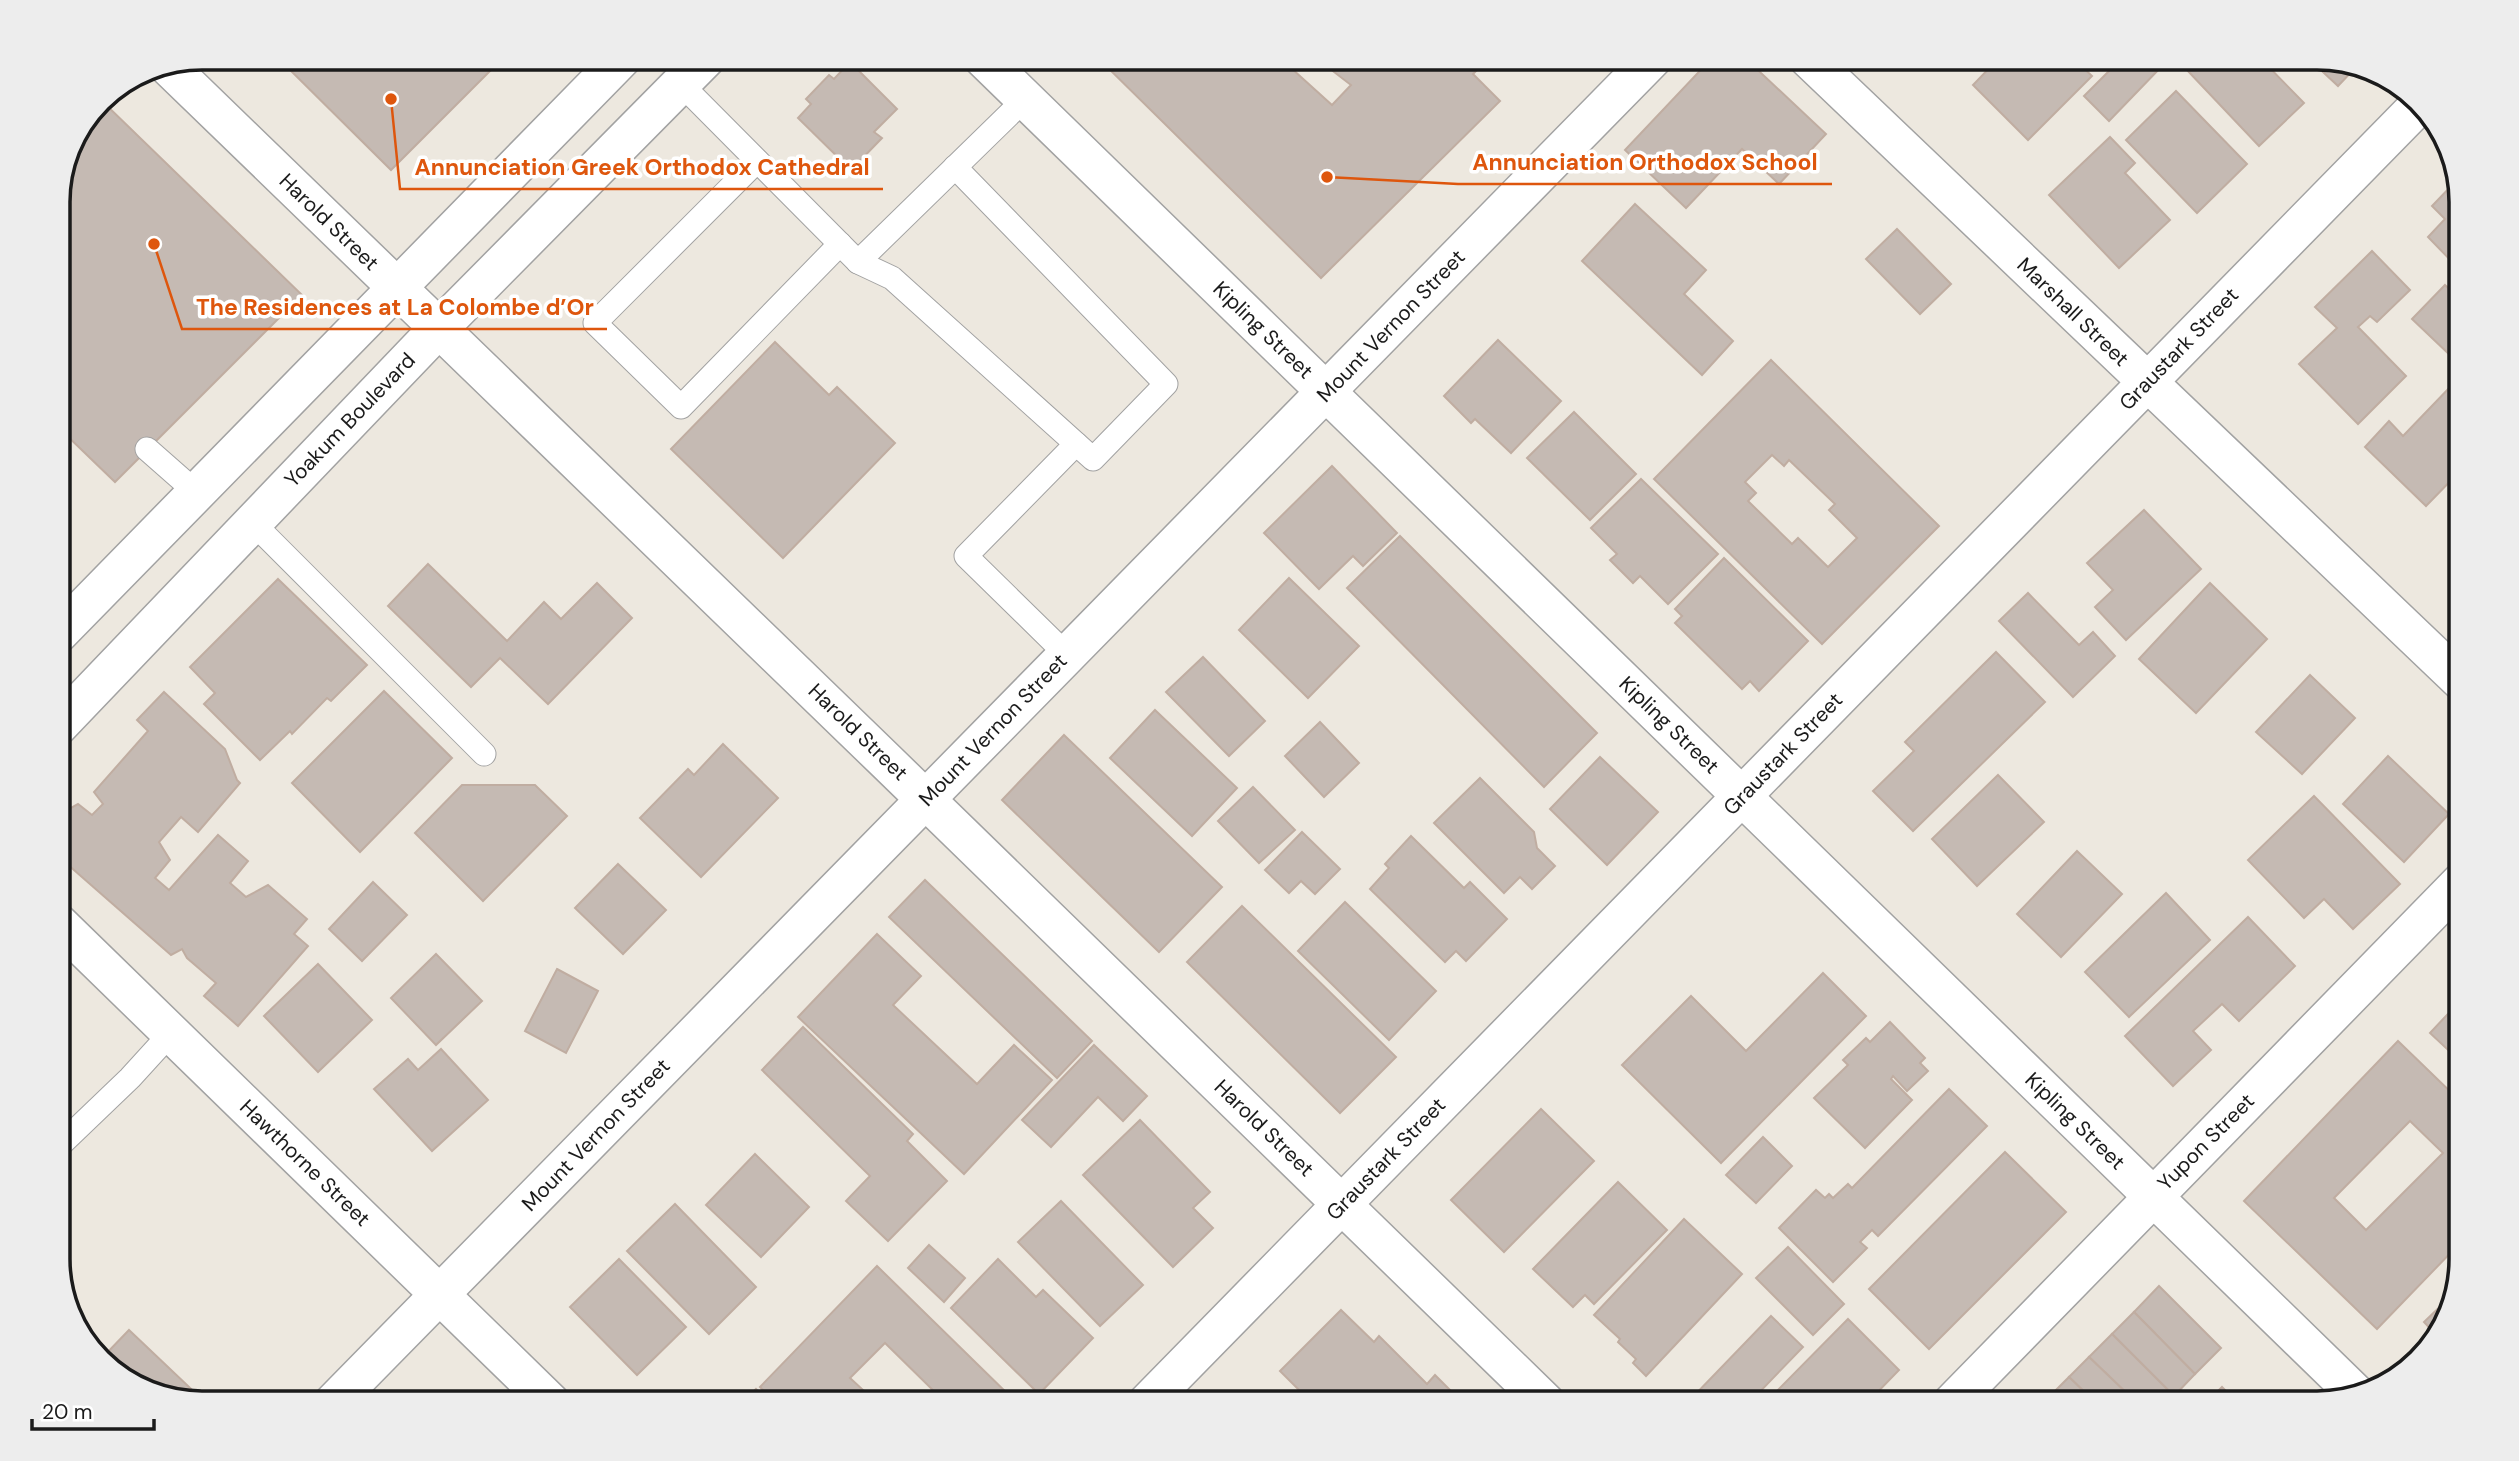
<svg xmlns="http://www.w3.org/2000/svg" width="2519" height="1461" viewBox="0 0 2519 1461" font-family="'DM Sans',sans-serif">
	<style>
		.building { fill: #c5bab3; stroke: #c0ada1; stroke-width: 2; fill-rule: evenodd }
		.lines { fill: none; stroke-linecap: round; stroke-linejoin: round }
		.service-casing { stroke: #a2a2a2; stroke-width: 25 }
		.minor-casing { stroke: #a2a2a2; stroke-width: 41 }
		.tertiary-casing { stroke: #a2a2a2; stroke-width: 41 }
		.service { stroke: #fff; stroke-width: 23 }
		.minor { stroke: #fff; stroke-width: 38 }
		.tertiary { stroke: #fff; stroke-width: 38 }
		.labels { text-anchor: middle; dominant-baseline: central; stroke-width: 7; stroke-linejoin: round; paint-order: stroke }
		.street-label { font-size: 21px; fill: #1b1b1b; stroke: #fff }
		.rim { fill: none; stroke: #1b1b1b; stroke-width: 3.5 }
		.leader { fill: none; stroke: #de560d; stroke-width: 2.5 }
		.callout-dot { fill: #de560d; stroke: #fff; stroke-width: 2.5 }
		.callout-label { font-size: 23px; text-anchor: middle; font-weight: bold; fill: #de560d; stroke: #fff; stroke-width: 7; stroke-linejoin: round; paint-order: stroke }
	</style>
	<rect width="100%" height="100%" fill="#ede8df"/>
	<g class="building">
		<path d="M278,58H503L391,170Z"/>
		<path d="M1098,58H1280L1332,105L1351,85L1316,58H1489L1473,74L1500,101L1321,278Z"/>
		<path d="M1712,58H1745L1826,134L1779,184L1742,149L1686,208L1625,150Z"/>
		<path d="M1999,58H2073L2092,76L2028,140L1973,85Z"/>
		<path d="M2122,58H2155L2163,65L2109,121L2084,96Z"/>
		<path d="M2198,58H2260L2304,103L2259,146L2186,69Z"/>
		<path d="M2308,58H2317L2355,68L2338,86Z"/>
		<path d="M850,62L897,109L874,132L882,138L851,170L798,118L811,104L806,99L829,75L834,79Z"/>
		<path d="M2176,91L2247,164L2197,213L2126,140Z"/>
		<path d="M101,100L302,295L115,482L58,427V193L69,146Z"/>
		<path d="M2110,137L2135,163L2125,173L2170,220L2119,268L2049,195Z"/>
		<path d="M2457,180L2461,193V271L2428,237L2445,219L2432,206Z"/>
		<path d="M1635,204L1706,270L1684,294L1733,341L1702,375L1582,261Z"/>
		<path d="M1897,229L1951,284L1920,314L1866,259Z"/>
		<path d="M2372,251L2410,290L2377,322L2370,316L2358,327L2406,376L2358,424L2299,364L2337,328L2315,307Z"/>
		<path d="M2445,285L2461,300V346L2451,356L2412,319Z"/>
		<path d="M1498,340L1561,401L1511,453L1475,419L1471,423L1444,396Z"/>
		<path d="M775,342L829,395L837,387L895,443L783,558L671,449Z"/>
		<path d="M1771,360L1939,526L1822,644L1654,479ZM1772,455L1784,466L1789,460L1835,504L1829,510L1857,538L1828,567L1798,538L1792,544L1748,501L1756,493L1745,482Z"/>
		<path d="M2454,383L2461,390V470L2426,506L2365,447L2389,421L2403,436Z"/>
		<path d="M1574,412L1636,474L1590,520L1527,458Z"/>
		<path d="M1332,466L1397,533L1363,566L1353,556L1319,589L1264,533Z"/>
		<path d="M1641,479L1718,554L1668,604L1640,576L1633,583L1610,560L1617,554L1591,528Z"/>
		<path d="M2144,510L2201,569L2126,640L2095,607L2113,590L2087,563Z"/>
		<path d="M1400,536L1597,733L1544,787L1347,588Z"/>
		<path d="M1724,558L1808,641L1759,691L1750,681L1742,689L1675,623L1682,616L1675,609Z"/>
		<path d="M428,564L507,641L544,602L561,619L597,583L632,618L548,704L500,658L471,687L388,606Z"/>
		<path d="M1289,578L1359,646L1308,698L1239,630Z"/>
		<path d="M278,579L367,665L331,701L327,698L292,734L290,731L260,760L204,704L215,693L190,667Z"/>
		<path d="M2210,583L2267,639L2196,713L2139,659Z"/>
		<path d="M2028,593L2079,645L2093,632L2115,656L2073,697L1999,621Z"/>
		<path d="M1996,652L2045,702L1913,831L1873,791L1914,751L1905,742Z"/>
		<path d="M1203,657L1265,721L1229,756L1166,692Z"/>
		<path d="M2310,675L2355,718L2302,774L2256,732Z"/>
		<path d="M384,691L452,758L360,852L292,783Z"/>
		<path d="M164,692L225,749L237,780L240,783L198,832L181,817L159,842L170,860L155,878L169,890L218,835L248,861L230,883L246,897L268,885L307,919L294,934L308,946L238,1026L204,996L216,983L187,958L182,949L171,955L58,856V815L78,804L92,815L103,804L94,792L148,731L137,720Z"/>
		<path d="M1155,710L1237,788L1192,836L1110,758Z"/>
		<path d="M1320,722L1359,763L1324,797L1285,756Z"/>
		<path d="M1064,735L1222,887L1159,952L1002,800Z"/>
		<path d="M723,744L778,798L701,877L640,818L688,769L694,775Z"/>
		<path d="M2388,756L2449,814L2404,862L2343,804Z"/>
		<path d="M1600,757L1658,812L1607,865L1550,809Z"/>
		<path d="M1998,775L2044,822L1977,886L1932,839Z"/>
		<path d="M1480,778L1534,832L1537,848L1555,866L1532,889L1520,877L1504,893L1434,823Z"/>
		<path d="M462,785H535L567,816L483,901L415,833Z"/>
		<path d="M1253,787L1295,830L1259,863L1218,821Z"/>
		<path d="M2314,796L2400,884L2353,929L2324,899L2304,918L2248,860Z"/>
		<path d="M1302,832L1340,869L1315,894L1301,881L1289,893L1265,870Z"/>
		<path d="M1411,836L1464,888L1470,882L1507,919L1466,961L1456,951L1445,962L1370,889L1389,868L1385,864Z"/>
		<path d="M2077,851L2122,894L2061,957L2017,914Z"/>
		<path d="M618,864L666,910L623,954L575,908Z"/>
		<path d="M925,880L1092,1041L1057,1078L889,917Z"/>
		<path d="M373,882L407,915L362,961L329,929Z"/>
		<path d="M2166,893L2210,940L2129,1017L2085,972Z"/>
		<path d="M1345,902L1436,991L1389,1040L1298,951Z"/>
		<path d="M1242,906L1396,1057L1340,1113L1187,962Z"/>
		<path d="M2248,917L2295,966L2239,1021L2222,1004L2193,1031L2211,1050L2173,1086L2125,1036Z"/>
		<path d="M877,934L921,976L893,1005L977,1084L1014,1045L1052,1080L964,1174L798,1017Z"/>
		<path d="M436,954L482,1001L436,1045L391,998Z"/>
		<path d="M318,964L372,1020L318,1072L264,1016Z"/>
		<path d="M557,969L598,991L566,1053L525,1031Z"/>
		<path d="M1823,973L1866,1016L1721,1163L1622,1065L1691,996L1746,1051Z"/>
		<path d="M2461,1000V1062L2430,1033Z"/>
		<path d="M1890,1022L1925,1058L1920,1063L1928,1071L1907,1091L1893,1076L1891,1079L1912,1100L1865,1148L1814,1098L1848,1065L1843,1060L1866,1038L1870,1042Z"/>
		<path d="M803,1027L913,1134L907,1141L947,1181L888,1241L846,1201L870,1176L762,1070Z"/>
		<path d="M2398,1041L2461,1102V1242L2377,1329L2244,1201ZM2410,1121L2443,1153L2366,1230L2334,1198Z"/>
		<path d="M1094,1045L1147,1096L1123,1121L1098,1097L1051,1147L1022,1120Z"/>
		<path d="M441,1049L488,1100L432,1151L374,1089L408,1059L418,1070Z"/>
		<path d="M1949,1089L1987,1126L1878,1236L1872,1230L1860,1242L1867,1248L1833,1282L1779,1228L1816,1190L1825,1198L1829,1194L1833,1198L1848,1184L1852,1188Z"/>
		<path d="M1541,1109L1594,1161L1504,1252L1451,1200Z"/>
		<path d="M1140,1120L1210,1192L1193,1208L1213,1228L1173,1267L1083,1175Z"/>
		<path d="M1763,1137L1792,1166L1756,1203L1726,1175Z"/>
		<path d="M2005,1152L2066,1212L1929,1349L1869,1289Z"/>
		<path d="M755,1154L809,1207L761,1257L706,1205Z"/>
		<path d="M1618,1182L1667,1230L1594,1304L1585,1295L1573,1307L1533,1269Z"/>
		<path d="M1061,1201L1143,1285L1100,1326L1018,1242Z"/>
		<path d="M675,1204L756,1287L709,1334L627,1251Z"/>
		<path d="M1684,1219L1742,1274L1646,1376L1633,1363L1636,1359L1618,1342L1620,1339L1594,1315Z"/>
		<path d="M929,1245L965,1278L944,1302L908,1268Z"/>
		<path d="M1788,1247L1844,1304L1813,1335L1756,1278Z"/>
		<path d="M619,1259L686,1327L637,1375L570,1307Z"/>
		<path d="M998,1259L1036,1297L1043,1290L1093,1338L1039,1394L951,1308Z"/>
		<path d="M877,1266L1017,1403H946L885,1343L850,1378L877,1403H776L760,1387Z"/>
		<path d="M2159,1286L2221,1348L2195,1374L2134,1312Z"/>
		<path d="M2452,1295L2442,1331L2437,1336L2424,1322Z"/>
		<path d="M1341,1310L1374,1342L1379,1336L1427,1384L1435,1375L1455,1395L1447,1403H1312L1280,1371Z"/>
		<path d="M2134,1312L2195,1374L2174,1396L2112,1334Z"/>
		<path d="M1771,1316L1803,1347L1749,1403H1687Z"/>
		<path d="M1848,1319L1899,1370L1867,1403H1765Z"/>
		<path d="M129,1330L206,1403L130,1384L102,1358Z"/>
		<path d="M2112,1334L2174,1396L2166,1403H2137L2089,1357Z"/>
		<path d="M2089,1357L2137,1403H2096L2069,1377Z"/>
		<path d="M2069,1377L2096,1403H2054L2048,1398Z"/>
		<path d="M2222,1387L2238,1403H2206Z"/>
		<path d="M756,1389L771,1403H742Z"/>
	</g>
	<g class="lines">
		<g class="service-casing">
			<g id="service">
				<path d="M680,83L858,262L892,278L1093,459L1166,384L955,167"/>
				<path d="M757,161L595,323L681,407L840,244"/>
				<path d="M858,262L1025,99"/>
				<path d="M147,449L197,493"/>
				<path d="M252,522L484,754"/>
				<path d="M1067,655L966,556L1076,444"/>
				<path d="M58,1147L130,1078L171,1033"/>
			</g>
		</g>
		<g class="minor-casing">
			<g id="minor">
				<path d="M983,58L2355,1393"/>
				<path d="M1808,58L2461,681"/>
				<path d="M167,65C626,512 1089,954 1546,1403"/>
				<path d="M333,1403L1653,58"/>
				<path d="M1952,1403L2461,882"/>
			</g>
		</g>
		<g class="tertiary-casing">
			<g id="tertiary">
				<path d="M58,634L622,58"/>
				<path d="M58,726L438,329L706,58"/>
				<path d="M58,923L551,1403"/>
				<path d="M1147,1403L2419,105"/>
			</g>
		</g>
		<use href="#service" class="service"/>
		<use href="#minor" class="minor"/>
		<use href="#tertiary" class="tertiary"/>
	</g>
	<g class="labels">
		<g class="street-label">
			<text transform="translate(329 222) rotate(44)">Harold Street</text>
			<text transform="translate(2073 312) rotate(44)">Marshall Street</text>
			<text transform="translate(1391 326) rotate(-46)">Mount Vernon Street</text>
			<text transform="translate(1263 330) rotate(44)">Kipling Street</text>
			<text transform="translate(2179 349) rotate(-46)">Graustark Street</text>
			<text transform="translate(350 420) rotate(-46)">Yoakum Boulevard</text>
			<text transform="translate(1669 725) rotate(44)">Kipling Street</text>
			<text transform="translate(993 730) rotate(-46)">Mount Vernon Street</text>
			<text transform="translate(858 732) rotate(44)">Harold Street</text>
			<text transform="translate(1783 754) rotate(-46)">Graustark Street</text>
			<text transform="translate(2075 1121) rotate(44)">Kipling Street</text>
			<text transform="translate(1264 1128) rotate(44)">Harold Street</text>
			<text transform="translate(596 1135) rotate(-46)">Mount Vernon Street</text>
			<text transform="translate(2206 1142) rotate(-45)">Yupon Street</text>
			<text transform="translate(1386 1159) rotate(-46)">Graustark Street</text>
			<text transform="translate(305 1163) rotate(44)">Hawthorne Street</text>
		</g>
	</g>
	<path d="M0 0H2519V1461H0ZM202 70H2317A132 132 0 0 1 2449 202V1259A132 132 0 0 1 2317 1391H202A132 132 0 0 1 70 1259V202A132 132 0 0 1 202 70Z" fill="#ededed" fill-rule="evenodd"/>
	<path class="rim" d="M202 70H2317A132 132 0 0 1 2449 202V1259A132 132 0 0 1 2317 1391H202A132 132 0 0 1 70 1259V202A132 132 0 0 1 202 70Z"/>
	<path class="leader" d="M1327 177L1458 184H1832M391 99L400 189H883M154 244L182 329H607"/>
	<g class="callout-dot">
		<circle cx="1327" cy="177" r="7"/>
		<circle cx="391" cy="99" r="7"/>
		<circle cx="154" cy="244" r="7"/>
	</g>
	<g class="callout-label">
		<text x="1645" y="170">Annunciation Orthodox School</text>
		<text x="642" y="175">Annunciation Greek Orthodox Cathedral</text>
		<text x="395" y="315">The Residences at La Colombe d’Or</text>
	</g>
	<path d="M32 1419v10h122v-10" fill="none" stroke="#1b1b1b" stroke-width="3.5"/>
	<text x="42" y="1419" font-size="21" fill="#1b1b1b" stroke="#ffffff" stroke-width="5" paint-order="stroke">20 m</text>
</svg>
